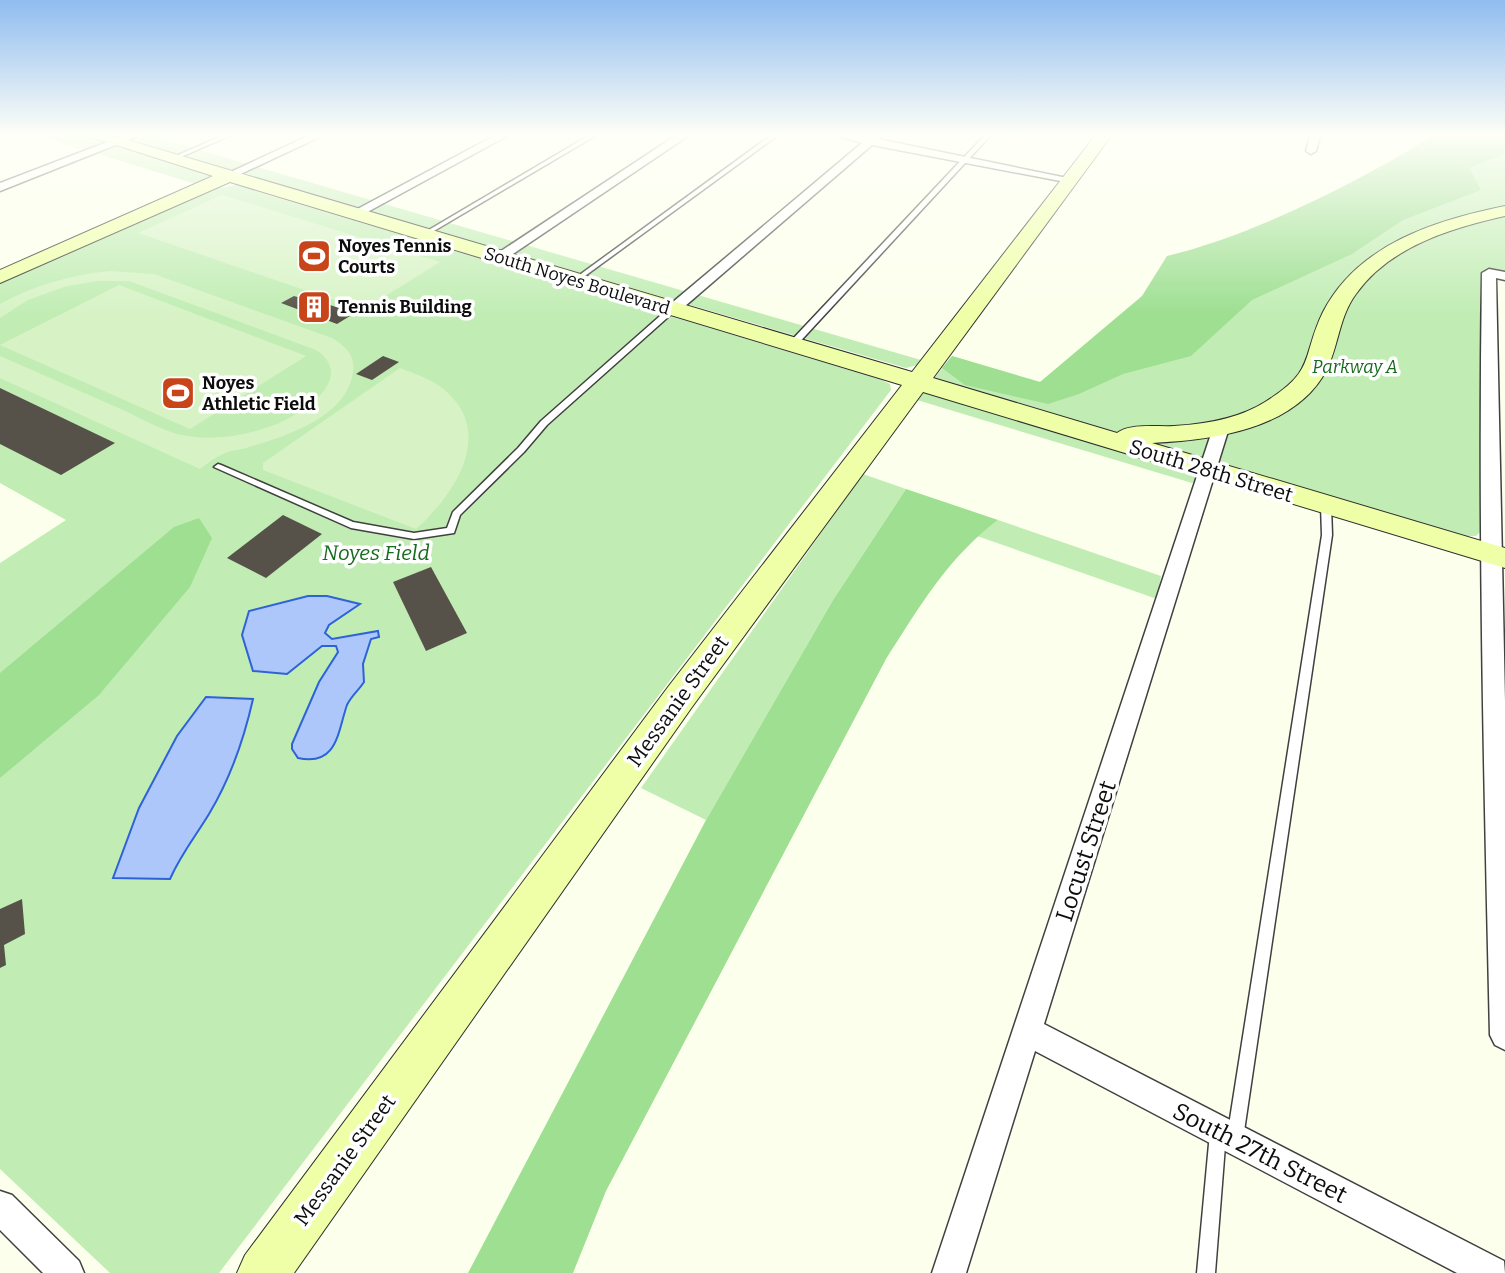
<svg xmlns="http://www.w3.org/2000/svg" width="1505" height="1273" viewBox="0 0 1505 1273" font-family="Bitter,serif">
	<style>
		.green { fill: #c1edb4 }
		.forest { fill: #9edf92 }
		.pitch { fill: #d7f3c6 }
		.water { fill: #adc7fb; stroke: #2e63d8; stroke-width: 2 }
		.building { fill: #575249 }
		.lines { fill: none; stroke-linecap: round; stroke-linejoin: round }
		.lane-casing { stroke: #404040; stroke-width: 3 }
		.street-casing { stroke: #404040; stroke-width: 3 }
		.secondary-casing { stroke: #2f2f2f; stroke-width: 2 }
		.lane { fill: #fff; fill-rule: evenodd }
		.street { fill: #fff; fill-rule: evenodd }
		.secondary { fill: #efffa8; fill-rule: evenodd }
		.labels { text-anchor: middle; dominant-baseline: central; stroke-width: 7; stroke-linejoin: round; paint-order: stroke }
		.far-poi-label { font-size: 18px; font-weight: bold; fill: #0d0d0d; stroke: #fff; text-anchor: start }
		.far-street-label { font-size: 18px; fill: #0d0d0d; stroke: #fff }
		.far-park-label { font-size: 18px; font-style: italic; fill: #186a1f; stroke: #fff }
		.street-label { font-size: 21px; fill: #0d0d0d; stroke: #fff }
		.park-label { font-size: 21px; font-style: italic; fill: #186a1f; stroke: #fff }
		.near-street-label { font-size: 24px; fill: #0d0d0d; stroke: #fff }
	</style>
	<rect width="100%" height="100%" fill="#fdffed"/>
	<g class="green">
		<path d="M39,136H151L921,360L917,365L906,368L231,171L199,185Z"/>
		<path d="M1505,154V272L1494,271L1482,530L1476,536H1462L1226,464L1192,483L917,400L952,356L1040,382L1419,187Z"/>
		<path d="M236,185L879,379L890,384L891,390L219,1273H110L0,1169V563L66,520L0,483V283L208,190Z"/>
		<path d="M863,474L906,489L833,600L706,820L641,788Z"/>
		<path d="M998,520L1161,576L1157,599L977,536Z"/>
	</g>
	<g class="forest">
		<path d="M1433,136H1505V154L1469,168L1481,190L1403,220L1352,254L1252,300L1191,356L1123,374L1079,394L1048,404L965,385L942,368L952,356L1040,382L1142,296L1167,256C1254,235 1356,183 1433,136Z"/>
		<path d="M906,489L998,520C949,556 918,609 886,659L606,1191L573,1273H468L706,820L833,600Z"/>
		<path d="M199,518L212,538L190,587L99,695L0,778V673L174,527Z"/>
	</g>
	<g class="pitch">
		<path d="M222,195L440,262L363,310L138,233Z"/>
		<path d="M109,271L154,274L332,338C348,348 357,357 352,377C343,418 284,437 249,447C241,450 230,450 223,454C215,457 207,464 200,469L0,378V356C41,374 82,392 123,410C143,419 165,433 187,436C217,441 249,435 277,424C295,416 317,403 327,386C336,371 329,358 316,350L129,281H96L64,287L28,300L0,318V304C34,285 71,275 109,271Z"/>
		<path d="M119,285L306,356L190,429L0,345Z"/>
		<path d="M400,368C417,375 435,380 448,393C495,437 451,498 416,529L263,470V463Z"/>
	</g>
	<g class="water">
		<path d="M308,596H327L360,604L329,625L325,633L332,639L378,631L379,637L371,639L363,664L364,682C359,690 351,696 347,705C338,730 338,767 298,758L292,749V744L319,682L338,652L336,646H322L287,674L253,671L242,635L249,611Z"/>
		<path d="M206,697L253,699C244,739 230,779 209,814C195,837 181,854 170,879L113,878L139,808L177,736Z"/>
	</g>
	<g class="building">
		<path d="M294,296L304,299L308,297L347,311L343,313L350,316L337,324L281,303Z"/>
		<path d="M383,356L399,362L372,380L356,374Z"/>
		<path d="M0,388L115,443L61,475L0,444Z"/>
		<path d="M283,515L322,534L266,578L227,558Z"/>
		<path d="M431,567L467,633L426,651L393,582Z"/>
		<path d="M22,899L25,934L4,945L6,965L0,968V909Z"/>
	</g>
	<g class="lines">
		<g class="lane-casing">
			<g id="lane">
				<path d="M221,136H229L174,160L169,159Z"/>
				<path d="M588,136H595L427,235L422,234Z"/>
				<path d="M770,136H777L578,281H574V279Z"/>
				<path d="M984,136H990L795,347H789V343Z"/>
				<path d="M669,308L676,310L547,425L524,452L460,515L454,533L414,539L351,528L214,467L218,464L221,465L353,522L414,533L447,528L453,512L518,448L541,421Z"/>
				<path d="M1326,502L1331,505L1332,535L1243,1138L1241,1144L1235,1146L1229,1144L1227,1138L1322,535L1321,505Z"/>
				<path d="M1218,1125L1224,1127L1226,1133L1215,1273H1197L1210,1133L1212,1127Z"/>
			</g>
		</g>
		<g class="street-casing">
			<g id="street">
				<path d="M123,136H138L0,191V183Z"/>
				<path d="M308,136H322L232,178L222,176Z"/>
				<path d="M494,136H507L360,216L350,213Z"/>
				<path d="M675,136H688L504,260L492,257Z"/>
				<path d="M839,136H881L878,139L1077,180L1071,183L872,145L677,313H667V307L862,143Z"/>
				<path d="M1310,136H1320L1316,151L1311,154L1306,151Z"/>
				<path d="M1489,269L1505,272V280L1496,278L1505,701V1050L1495,1045L1490,1035C1484,781 1478,527 1482,273Z"/>
				<path d="M1221,423L1229,428L1044,1024L1504,1261L1505,1273H1457L1035,1051L966,1273H932L1213,428Z"/>
				<path d="M0,1191L12,1195L79,1261L84,1273H43L0,1230Z"/>
			</g>
		</g>
		<g class="secondary-casing">
			<path id="secondary" d="M88,136H114L912,372L1095,136H1111L933,378L1117,433C1130,423 1157,427 1174,426C1205,424 1238,419 1265,402C1317,370 1301,357 1323,312C1358,244 1436,220 1505,206V216C1451,228 1389,247 1356,294C1339,317 1339,344 1327,369C1296,430 1212,440 1152,443L1505,548V568L923,392L692,707L294,1273H237L245,1255L668,687L902,385L230,182L0,283V270L213,176Z"/>
		</g>
		<use href="#lane" class="lane"/>
		<use href="#street" class="street"/>
		<use href="#secondary" class="secondary"/>
	</g>
	<linearGradient id="sky" x2="0" y2="1"><stop stop-color="#90bcf0"/><stop offset="0.43" stop-color="#fefff7"/><stop offset="1" stop-color="#fefff7" stop-opacity="0"/></linearGradient>
	<rect width="1505" height="314" fill="url(#sky)"/>
	<defs>
		<g id="stadium-square" transform="scale(1.75)"><rect x="-9" y="-9" width="18" height="18" rx="4" fill="#c8451a" stroke="#fff"/><path d="M0-5a6.5 5 0 1 0 0 10a6.5 5 0 1 0 0-10ZM-3.5-1.8h7v3.6h-7Z" fill="#fff"/></g>
		<g id="building-square" transform="scale(1.75)"><rect x="-9" y="-9" width="18" height="18" rx="4" fill="#c8451a" stroke="#fff"/><path d="M-4-6H4V6H1V3H-1V6H-4ZM-2.5-4.3h1.7v1.8h-1.7ZM.8-4.3h1.7v1.8H.8ZM-2.5-1h1.7V.8h-1.7ZM.8-1h1.7V.8H.8Z" fill="#fff"/></g>
	</defs>
	<g fill-rule="evenodd">
		<use href="#stadium-square" x="314" y="256"/>
		<use href="#building-square" x="314" y="307"/>
		<use href="#stadium-square" x="178" y="393"/>
	</g>
	<g class="labels">
		<g class="far-poi-label">
			<text x="338" y="246">Noyes Tennis<tspan x="338" dy="21">Courts</tspan></text>
			<text x="338" y="307">Tennis Building</text>
			<text x="202" y="383">Noyes<tspan x="202" dy="21">Athletic Field</tspan></text>
		</g>
		<g class="far-street-label">
			<text transform="translate(577 281) rotate(17)">South Noyes Boulevard</text>
		</g>
		<g class="far-park-label">
			<text x="1355" y="367">Parkway A</text>
		</g>
		<g class="street-label">
			<text transform="translate(1211 471) rotate(17)">South 28th Street</text>
			<text transform="translate(678 701) rotate(-54)">Messanie Street</text>
			<text transform="translate(345 1160) rotate(-54)">Messanie Street</text>
		</g>
		<g class="park-label">
			<text x="376" y="553">Noyes Field</text>
		</g>
		<g class="near-street-label">
			<text transform="translate(1086 851) rotate(-72)">Locust Street</text>
			<text transform="translate(1260 1153) rotate(27)">South 27th Street</text>
		</g>
	</g>
</svg>
